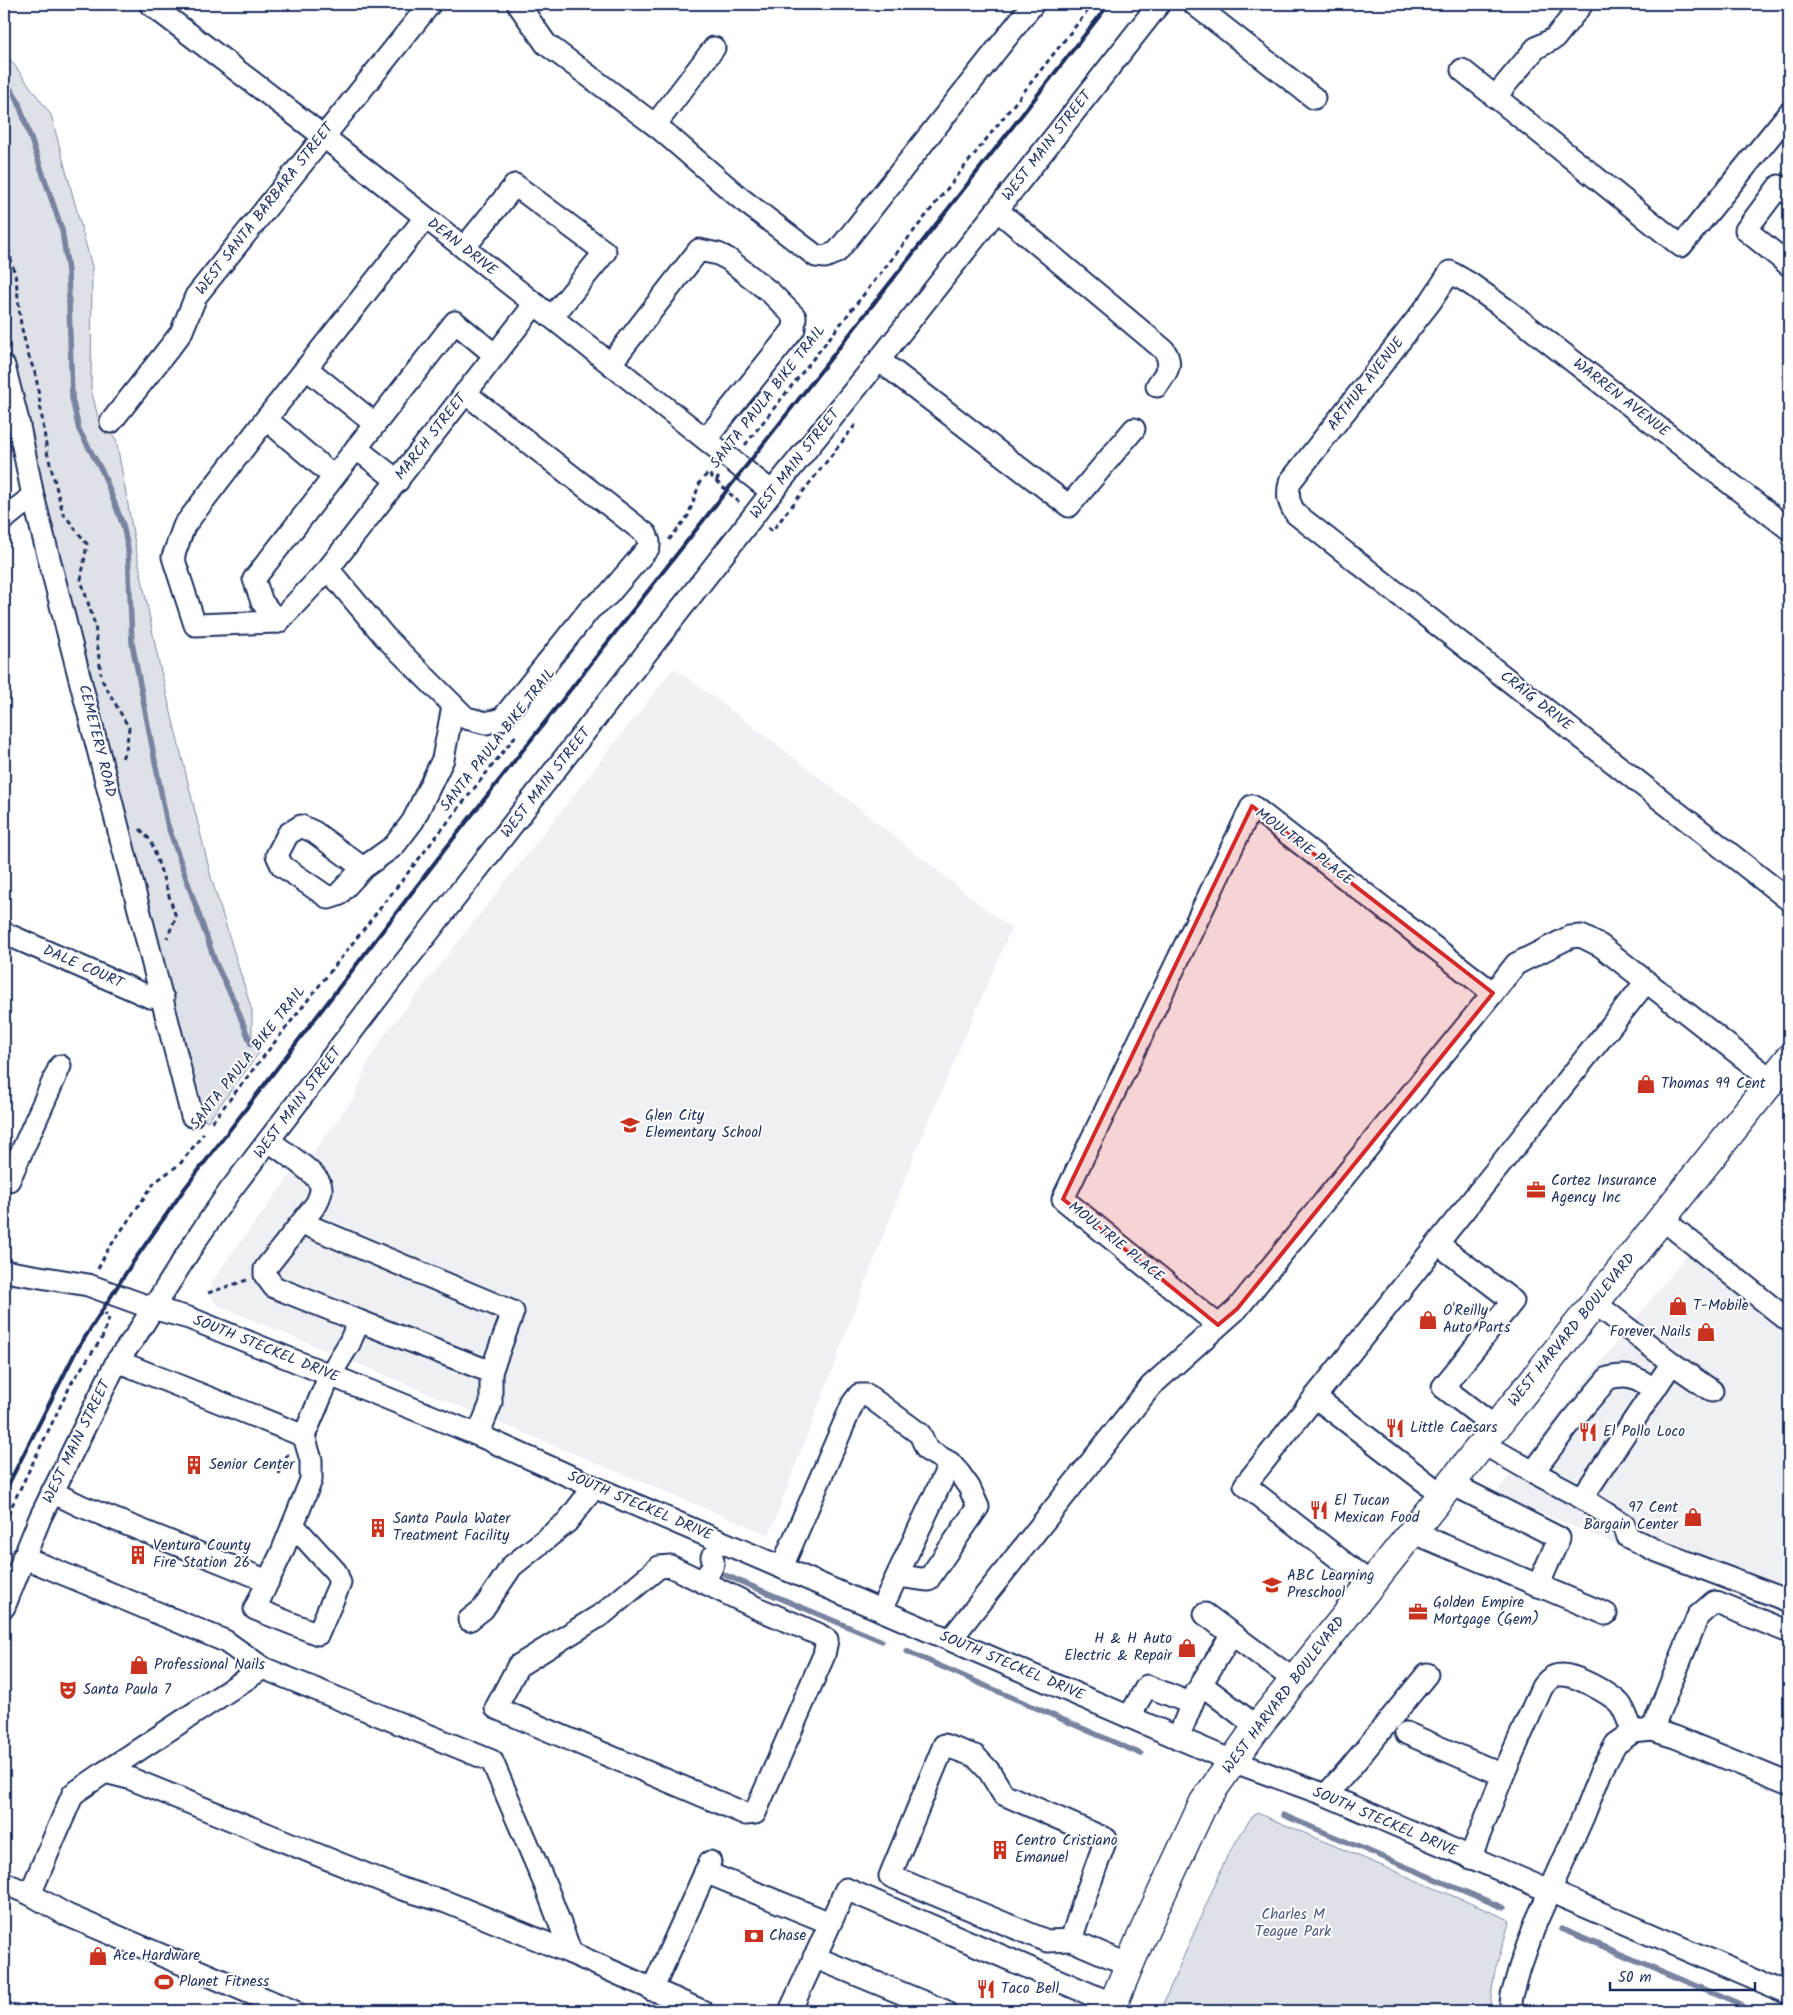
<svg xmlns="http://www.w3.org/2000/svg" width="1793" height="2015" viewBox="0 0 1793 2015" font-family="Kalam,sans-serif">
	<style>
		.built { fill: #eff0f4 }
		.green { fill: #dee1e7; stroke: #7c88a2 }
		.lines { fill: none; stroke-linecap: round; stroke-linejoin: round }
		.stream { stroke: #77839f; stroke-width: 5.5 }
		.minor-casing { stroke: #1b2f5e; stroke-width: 25 }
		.major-casing { stroke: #1b2f5e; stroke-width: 31 }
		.path { stroke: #1b2f5e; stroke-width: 3; stroke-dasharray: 5 4; stroke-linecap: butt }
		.minor { stroke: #fff; stroke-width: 21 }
		.major { stroke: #fff; stroke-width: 28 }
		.rail { stroke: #1b2f5e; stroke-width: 4 }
		.marked { fill: #d62828; fill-opacity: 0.2; stroke: #d62828; stroke-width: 4; stroke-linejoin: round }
		.labels { text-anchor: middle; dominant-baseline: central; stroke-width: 4; stroke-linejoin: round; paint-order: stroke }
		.street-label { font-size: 15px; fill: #1b2f5e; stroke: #fff }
		.poi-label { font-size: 15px; fill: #1b2f5e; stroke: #fff; text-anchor: start }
		.park-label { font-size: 15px; fill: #4c5c80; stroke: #fff }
	</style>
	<rect width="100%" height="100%" fill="#fff"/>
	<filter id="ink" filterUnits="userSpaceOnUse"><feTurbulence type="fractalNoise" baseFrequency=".02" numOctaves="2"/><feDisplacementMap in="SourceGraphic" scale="10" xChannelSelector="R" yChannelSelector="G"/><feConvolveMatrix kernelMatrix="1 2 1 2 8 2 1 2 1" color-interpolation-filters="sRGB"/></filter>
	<g filter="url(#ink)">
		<g class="built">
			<path d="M674,668L800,762L1011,929L915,1153L769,1535L219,1306L213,1300L210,1291L212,1282L229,1257L293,1172L297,1173L354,1098L368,1062L383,1037Z"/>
			<path d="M1692,1248L1789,1328V1617L1495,1494Z"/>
		</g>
		<g class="green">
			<path d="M4,51L51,115L92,267L91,389L99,421L116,439L136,549L158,659L211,877L252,1011V1037L259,1053L208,1121L202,1120L4,332Z"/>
			<path d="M1257,1813L1510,1920L1495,1971L1489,2011H1160L1228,1854L1251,1818Z"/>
		</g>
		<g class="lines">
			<g class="stream">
				<path d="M4,79L18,101L62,230L68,271L72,398L79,430L103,473L123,525L128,549L132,643L167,823L216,964L235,1003L251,1044"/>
				<path d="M725,1575L882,1641"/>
				<path d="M906,1651L1141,1754"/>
				<path d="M1283,1815L1504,1908"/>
				<path d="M1561,1929L1757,2011"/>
			</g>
			<g class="minor-casing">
				<g id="minor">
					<path d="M150,4L323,136L772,492"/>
					<path d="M518,4L546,44L659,128L740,198L816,256L825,257L837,252L1033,4"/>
					<path d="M1194,4L1314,98"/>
					<path d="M1462,70L1681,246L1789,113"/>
					<path d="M1495,97L1536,48L1555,38L1582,4"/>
					<path d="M655,125L714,48"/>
					<path d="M1789,194L1779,186L1746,230L1789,265"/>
					<path d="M997,210L1164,350C1174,366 1166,372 1157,386"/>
					<path d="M425,218L266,419L184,526L173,557L195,625L278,622L328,569L535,304"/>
					<path d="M464,248L515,185L605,252L552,317"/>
					<path d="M879,360L1069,506L1134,429"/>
					<path d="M611,363L699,250L718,254L728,259L771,293L795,317L794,329L706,439"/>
					<path d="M4,366L18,421L33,496L192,1116"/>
					<path d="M306,368L375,424"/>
					<path d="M266,419L333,476"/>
					<path d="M111,422L181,333L196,296L430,4"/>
					<path d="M356,448L398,481"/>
					<path d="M4,519L33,496"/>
					<path d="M1789,529L1511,313L1469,283L1450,272L1431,301L1290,482C1287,495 1288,503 1296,514L1789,900"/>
					<path d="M328,569L385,637L466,718L486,723L502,719L590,609L608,595L649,547V542L646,534L465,393"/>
					<path d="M278,622L262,602L254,579L455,322L495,355"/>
					<path d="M363,868L314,832L301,826L288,834L277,855L282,866L329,898L338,895L363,868L394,846L413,821L443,759L453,706"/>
					<path d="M4,933L150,997L163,998"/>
					<path d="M1493,993L1516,964L1570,937L1581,936L1601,946L1772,1080"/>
					<path d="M269,1141C280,1149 316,1173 320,1184C323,1190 319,1197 317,1203L265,1269V1275L274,1287L359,1321"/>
					<path d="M4,1177L9,1180L60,1066"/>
					<path d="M1661,1218L1789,1321"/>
					<path d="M302,1223L513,1312L491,1372"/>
					<path d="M1438,1244L1513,1301L1443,1387L1495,1427"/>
					<path d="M4,1271L88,1285L152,1308L189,1318L478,1435L594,1487L1232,1761L1326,1795L1789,1994"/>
					<path d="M1595,1303L1672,1363L1712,1391"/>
					<path d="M117,1361L304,1436L330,1375L349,1344L359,1321L491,1372V1403L478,1435"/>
					<path d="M1315,1397L1646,982"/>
					<path d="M1482,1443L1533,1472L1582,1498L1624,1525L1628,1537L1657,1551L1789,1601"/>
					<path d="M1533,1472L1571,1422L1608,1378C1629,1373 1637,1377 1653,1389"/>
					<path d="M1450,1483L1559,1538L1538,1586"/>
					<path d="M52,1492L81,1506L268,1581L282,1552L311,1480V1460L304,1436"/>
					<path d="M1582,1498L1672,1363"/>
					<path d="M1412,1532L1606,1614"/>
					<path d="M23,1557L225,1641L263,1668"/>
					<path d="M782,1567L853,1403L859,1395H867L920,1434L927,1450L950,1463L959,1473L969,1487L978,1507L928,1580L899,1576"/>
					<path d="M268,1581L255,1609L318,1634L340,1583L336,1572L293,1525"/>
					<path d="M703,1582L757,1608L818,1634L827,1640L824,1655L755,1813L746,1814L496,1708L518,1666L604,1613L659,1567L670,1566L703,1582C707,1573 716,1567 712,1557"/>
					<path d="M1370,1583L1245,1485L1315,1397L1441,1494"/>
					<path d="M4,1607L40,1518L117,1361L135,1337L198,1237L229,1192L388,984L772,492L879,360L1159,4"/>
					<path d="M881,1610L950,1463"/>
					<path d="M1205,1614L1294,1680"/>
					<path d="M469,1620L483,1609L512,1566L567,1522L594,1487"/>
					<path d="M1232,1634L1201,1684L1257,1727"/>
					<path d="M951,1639L1151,1386L1237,1309L1493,993L1252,806L1063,1199L1218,1325"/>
					<path d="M1129,1717L1147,1686L1190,1703"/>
					<path d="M1652,1730L1698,1616L1714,1602L1789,1632"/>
					<path d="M1406,1733L1503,1775"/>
					<path d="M1178,1738L1197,1691"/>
					<path d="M105,1772L263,1668L492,1761L547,1889L571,1953"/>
					<path d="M1326,1795L1350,1768L1427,1674"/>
					<path d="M1470,1858L1503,1775L1542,1687C1547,1681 1552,1675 1561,1675C1575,1674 1611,1694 1620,1704C1626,1712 1629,1724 1633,1732"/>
					<path d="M705,1872L830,1923"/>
					<path d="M4,1883L30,1894L73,1794L105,1772L129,1778L402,1889L446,1902L571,1953L702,2011"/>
					<path d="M30,1894L67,1915L293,2011"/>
					<path d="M1071,1940L1085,1897L1106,1839L1003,1794L989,1771L975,1756L944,1745L890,1876L1047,1941L1071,1940L1129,1965"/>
					<path d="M814,1957L945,2011"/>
					<path d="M652,1990L710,1862"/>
					<path d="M790,2011L846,1889L1113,2004"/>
					<path d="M1510,2011L1512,1996L1520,1967L1536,1922L1583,1817L1602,1769L1616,1744L1633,1732L1652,1730L1675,1737L1789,1784"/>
				</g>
			</g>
			<g class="major-casing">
				<path id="major" d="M1110,2011L1139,1942L1204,1802L1257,1727L1789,1059"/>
			</g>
			<g class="path">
				<path d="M4,231L16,279L21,325L28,354L36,376L47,452L63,513L87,544L81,580L95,625L101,674"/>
				<path d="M745,445L1093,4"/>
				<path d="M716,481L739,502"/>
				<path d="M768,528L772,531L856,424"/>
				<path d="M669,540L688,516L700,482L708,473L716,481L720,475"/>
				<path d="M102,680L129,728L126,750L122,758"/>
				<path d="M140,829L151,841L176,917L167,938"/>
				<path d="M212,1122L517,734"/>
				<path d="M98,1269L107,1251L155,1182L180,1164L204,1133"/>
				<path d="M208,1293L247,1280"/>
				<path d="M279,1474L285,1457L290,1453"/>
				<path d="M4,1522L72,1382L102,1338L109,1318L105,1313"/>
			</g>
			<use href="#minor" class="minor"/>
			<use href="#major" class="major"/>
			<path class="rail" d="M4,1493L75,1353L131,1265L185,1188L446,848L1109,4"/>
		</g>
	</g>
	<path class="marked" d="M1252,806L1493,993L1237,1309L1218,1325L1063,1199Z"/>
	<defs>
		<g id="shop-bare" transform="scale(1.5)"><path d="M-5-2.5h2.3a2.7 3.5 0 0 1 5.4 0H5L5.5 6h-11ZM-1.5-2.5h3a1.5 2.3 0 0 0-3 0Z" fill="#c8321e" stroke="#fff" stroke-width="2.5" paint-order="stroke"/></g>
		<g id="school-bare" transform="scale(1.5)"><path d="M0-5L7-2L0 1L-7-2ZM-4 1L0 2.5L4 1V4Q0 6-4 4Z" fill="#c8321e" stroke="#fff" stroke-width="2.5" paint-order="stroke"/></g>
		<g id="office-bare" transform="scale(1.5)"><path d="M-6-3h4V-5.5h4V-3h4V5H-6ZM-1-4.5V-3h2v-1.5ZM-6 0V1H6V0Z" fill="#c8321e" stroke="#fff" stroke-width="2.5" paint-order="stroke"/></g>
		<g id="restaurant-bare" transform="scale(1.5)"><path d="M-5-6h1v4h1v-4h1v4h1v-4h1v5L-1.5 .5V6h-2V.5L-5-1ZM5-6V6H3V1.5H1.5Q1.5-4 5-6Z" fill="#c8321e" stroke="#fff" stroke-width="2.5" paint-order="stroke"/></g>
		<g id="building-bare" transform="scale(1.5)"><path d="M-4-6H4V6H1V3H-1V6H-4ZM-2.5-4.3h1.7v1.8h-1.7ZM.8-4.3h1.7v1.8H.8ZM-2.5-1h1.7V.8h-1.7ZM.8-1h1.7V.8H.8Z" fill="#c8321e" stroke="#fff" stroke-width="2.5" paint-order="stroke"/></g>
		<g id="theatre-bare" transform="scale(1.5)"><path d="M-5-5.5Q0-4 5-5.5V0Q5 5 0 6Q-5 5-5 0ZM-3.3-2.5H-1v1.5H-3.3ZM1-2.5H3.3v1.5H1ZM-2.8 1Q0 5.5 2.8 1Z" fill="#c8321e" stroke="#fff" stroke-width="2.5" paint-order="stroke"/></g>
		<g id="bank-bare" transform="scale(1.5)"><path d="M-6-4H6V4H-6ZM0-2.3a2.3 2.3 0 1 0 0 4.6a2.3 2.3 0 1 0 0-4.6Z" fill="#c8321e" stroke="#fff" stroke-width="2.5" paint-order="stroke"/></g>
		<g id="stadium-bare" transform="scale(1.5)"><path d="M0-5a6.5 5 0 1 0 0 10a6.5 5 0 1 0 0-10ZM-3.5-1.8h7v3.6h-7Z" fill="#c8321e" stroke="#fff" stroke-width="2.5" paint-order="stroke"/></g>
	</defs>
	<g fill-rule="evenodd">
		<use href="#shop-bare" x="1646" y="1084"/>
		<use href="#school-bare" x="630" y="1125"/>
		<use href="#office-bare" x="1536" y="1190"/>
		<use href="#shop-bare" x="1678" y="1306"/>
		<use href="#shop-bare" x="1428" y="1320"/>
		<use href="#shop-bare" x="1706" y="1332"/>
		<use href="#restaurant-bare" x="1395" y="1428"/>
		<use href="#restaurant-bare" x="1588" y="1432"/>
		<use href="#building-bare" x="194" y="1465"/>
		<use href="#restaurant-bare" x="1319" y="1510"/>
		<use href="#shop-bare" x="1693" y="1517"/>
		<use href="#building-bare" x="378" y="1528"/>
		<use href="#building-bare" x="138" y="1555"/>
		<use href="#school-bare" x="1272" y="1585"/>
		<use href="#office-bare" x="1418" y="1612"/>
		<use href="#shop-bare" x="1187" y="1648"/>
		<use href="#shop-bare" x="139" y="1665"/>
		<use href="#theatre-bare" x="68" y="1690"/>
		<use href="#building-bare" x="1000" y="1850"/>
		<use href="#bank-bare" x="754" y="1936"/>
		<use href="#shop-bare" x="98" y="1956"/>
		<use href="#stadium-bare" x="164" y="1982"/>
		<use href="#restaurant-bare" x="986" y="1989"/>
	</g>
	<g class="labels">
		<g class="street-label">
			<text transform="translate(1047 146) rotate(-52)">WEST MAIN STREET</text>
			<text transform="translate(265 209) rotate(-52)">WEST SANTA BARBARA STREET</text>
			<text transform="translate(462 247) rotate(38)">DEAN DRIVE</text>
			<text transform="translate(1366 384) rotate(-52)">ARTHUR AVENUE</text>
			<text transform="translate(768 397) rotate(-52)">SANTA PAULA BIKE TRAIL</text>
			<text transform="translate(1621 398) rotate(38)">WARREN AVENUE</text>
			<text transform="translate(431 437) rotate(-52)">MARCH STREET</text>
			<text transform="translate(795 464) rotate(-52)">WEST MAIN STREET</text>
			<text transform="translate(1536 701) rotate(38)">CRAIG DRIVE</text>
			<text transform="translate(498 740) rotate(-52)">SANTA PAULA BIKE TRAIL</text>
			<text transform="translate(97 741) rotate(76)">CEMETERY ROAD</text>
			<text transform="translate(546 783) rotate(-52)">WEST MAIN STREET</text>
			<text transform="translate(1304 847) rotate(37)">MOULTRIE PLACE</text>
			<text transform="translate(83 967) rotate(24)">DALE COURT</text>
			<text transform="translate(248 1058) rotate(-52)">SANTA PAULA BIKE TRAIL</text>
			<text transform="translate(298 1103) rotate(-53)">WEST MAIN STREET</text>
			<text transform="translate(1116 1242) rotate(39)">MOULTRIE PLACE</text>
			<text transform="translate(1572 1330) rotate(-51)">WEST HARVARD BOULEVARD</text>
			<text transform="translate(266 1349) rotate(22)">SOUTH STECKEL DRIVE</text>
			<text transform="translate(77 1442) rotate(-64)">WEST MAIN STREET</text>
			<text transform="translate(640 1506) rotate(23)">SOUTH STECKEL DRIVE</text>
			<text transform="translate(1012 1666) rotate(23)">SOUTH STECKEL DRIVE</text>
			<text transform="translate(1284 1695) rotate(-53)">WEST HARVARD BOULEVARD</text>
			<text transform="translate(1385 1822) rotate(23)">SOUTH STECKEL DRIVE</text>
		</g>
		<g class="poi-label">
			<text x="1661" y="1084">Thomas 99 Cent</text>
			<text x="645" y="1116">Glen City<tspan x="645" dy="17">Elementary School</tspan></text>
			<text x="1551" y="1181">Cortez Insurance<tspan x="1551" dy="17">Agency Inc</tspan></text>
			<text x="1693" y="1306">T-Mobile</text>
			<text x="1443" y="1311">O'Reilly<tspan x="1443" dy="17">Auto Parts</tspan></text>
			<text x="1691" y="1332" text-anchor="end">Forever Nails</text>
			<text x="1410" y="1428">Little Caesars</text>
			<text x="1603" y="1432">El Pollo Loco</text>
			<text x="209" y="1465">Senior Center</text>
			<text x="1334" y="1501">El Tucan<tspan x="1334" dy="17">Mexican Food</tspan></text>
			<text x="1678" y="1508" text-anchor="end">97 Cent<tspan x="1678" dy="17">Bargain Center</tspan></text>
			<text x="393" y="1519">Santa Paula Water<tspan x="393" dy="17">Treatment Facility</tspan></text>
			<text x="153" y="1546">Ventura County<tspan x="153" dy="17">Fire Station 26</tspan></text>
			<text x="1287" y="1576">ABC Learning<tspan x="1287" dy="17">Preschool</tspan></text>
			<text x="1433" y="1603">Golden Empire<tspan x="1433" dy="17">Mortgage (Gem)</tspan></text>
			<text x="1172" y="1639" text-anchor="end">H &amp; H Auto<tspan x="1172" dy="17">Electric &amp; Repair</tspan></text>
			<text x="154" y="1665">Professional Nails</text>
			<text x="83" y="1690">Santa Paula 7</text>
			<text x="1015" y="1841">Centro Cristiano<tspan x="1015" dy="17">Emanuel</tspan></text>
			<text x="769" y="1936">Chase</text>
			<text x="113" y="1956">Ace Hardware</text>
			<text x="179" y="1982">Planet Fitness</text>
			<text x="1001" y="1989">Taco Bell</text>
		</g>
		<g class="park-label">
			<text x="1293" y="1915">Charles M<tspan x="1293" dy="17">Teague Park</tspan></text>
		</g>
	</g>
	<rect width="1793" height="2015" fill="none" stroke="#fff" stroke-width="20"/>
	<rect x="10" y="10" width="1773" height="1995" fill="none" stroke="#1b2f5e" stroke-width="2" filter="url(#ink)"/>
	<path d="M1610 1982v8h145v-8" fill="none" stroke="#1b2f5e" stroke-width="2.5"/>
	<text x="1618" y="1982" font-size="15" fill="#1b2f5e" stroke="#ffffff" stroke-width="4" paint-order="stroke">50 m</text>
</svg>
